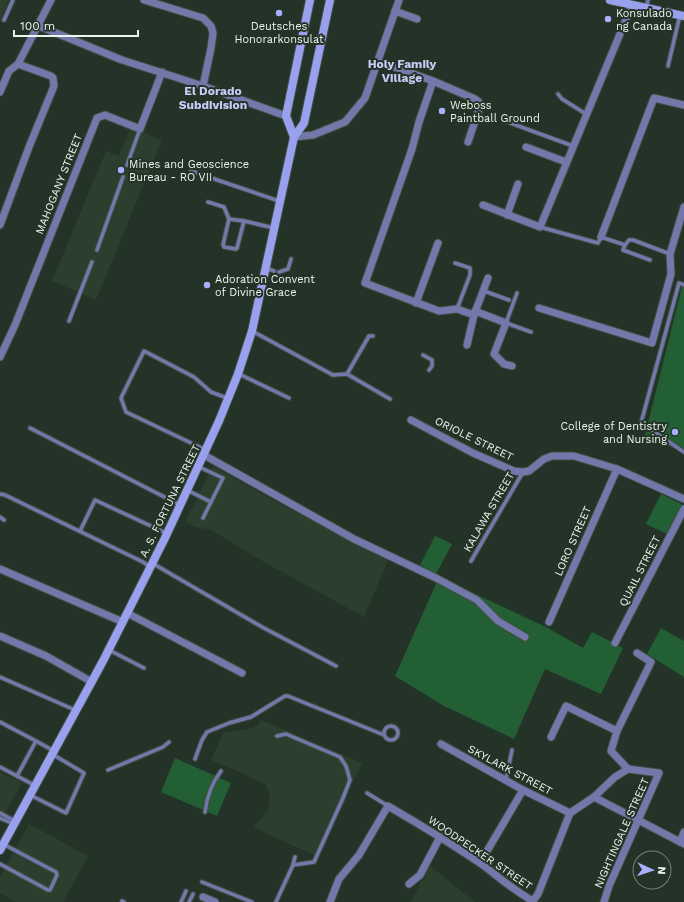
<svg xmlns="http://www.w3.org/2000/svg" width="684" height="902" viewBox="0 0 684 902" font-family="'Work Sans',sans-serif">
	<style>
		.built { fill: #2a3f2e }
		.green { fill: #235f34 }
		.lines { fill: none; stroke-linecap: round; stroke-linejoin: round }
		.service-casing { stroke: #404e43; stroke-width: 5.5 }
		.minor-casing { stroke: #404e43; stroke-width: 9 }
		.secondary-casing { stroke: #404e43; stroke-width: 10 }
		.service { stroke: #7278a9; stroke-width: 3.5 }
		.minor { stroke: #7278a9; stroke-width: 7 }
		.secondary { stroke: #99a1ef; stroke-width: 8 }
		.poi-dot { fill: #a8b0fc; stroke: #243327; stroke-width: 1.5 }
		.labels { text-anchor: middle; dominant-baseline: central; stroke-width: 4; stroke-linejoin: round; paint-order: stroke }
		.poi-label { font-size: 11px; fill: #ecf5ed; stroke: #243327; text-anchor: start }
		.street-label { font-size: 11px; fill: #ecf5ed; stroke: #243327 }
		.neighbourhood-label { font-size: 12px; font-weight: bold; fill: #c7cdf8; stroke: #243327 }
	</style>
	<rect width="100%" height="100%" fill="#243327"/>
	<g class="built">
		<path d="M0,0H9L0,21Z"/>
		<path d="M131,127L162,140L96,300L52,281L106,151L119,156Z"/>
		<path d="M213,466L260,493L388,560L364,617L255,557L211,530L195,527L185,522Z"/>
		<path d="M261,720L362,763L315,856L253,827L268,811L270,793L264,783L211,760L223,733L253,728L258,725Z"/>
		<path d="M0,772L22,783L3,817L0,816Z"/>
		<path d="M29,824L88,856L63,902H16L0,893V877Z"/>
		<path d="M429,865L475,902H411Z"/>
	</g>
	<g class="green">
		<path d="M682,287H684V453L645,435Z"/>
		<path d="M661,494L681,504V508L667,534L646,524Z"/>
		<path d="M435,536L452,544L436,574L420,565Z"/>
		<path d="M439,577L546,627L583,648L592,632L623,648L601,694L545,669L514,739L444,706L395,676Z"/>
		<path d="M661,628L684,641V677L647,654Z"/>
		<path d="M175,758L231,783L217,816L161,792Z"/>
	</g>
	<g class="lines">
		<g class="service-casing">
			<g id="service">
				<path d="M646,8L648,0"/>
				<path d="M4,20L13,0"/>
				<path d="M668,66L680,15"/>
				<path d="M558,94L562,99L586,114"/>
				<path d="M505,121L573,146"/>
				<path d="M127,165L140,129"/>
				<path d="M191,171L279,201"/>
				<path d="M208,202L224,207L229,219L244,221"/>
				<path d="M229,219L223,245L224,247L236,249L237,248L244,221L274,228"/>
				<path d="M540,227L598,243L601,237L625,245L623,250L650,260"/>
				<path d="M625,245L629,240H633L670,254"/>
				<path d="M97,250L123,177"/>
				<path d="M455,263L470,268V275L457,309"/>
				<path d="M266,268L274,271"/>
				<path d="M279,272L288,269L291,259"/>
				<path d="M684,285L679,283L641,423L684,452"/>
				<path d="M484,291L509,300"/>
				<path d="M517,293L506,323L531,332"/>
				<path d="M69,321L92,262"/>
				<path d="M252,331L333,375L347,374L390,399"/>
				<path d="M423,355L432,360V366L429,370"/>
				<path d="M239,374L289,398"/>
				<path d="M347,374L369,336H373"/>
				<path d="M30,428L180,505"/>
				<path d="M206,450L126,412L121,398L144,351L194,377L211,392L227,398"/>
				<path d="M199,467L223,478L203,518"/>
				<path d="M187,490L211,502"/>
				<path d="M0,494L5,495L143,562L150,567"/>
				<path d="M0,517L4,520"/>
				<path d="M80,531L95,500L166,533"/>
				<path d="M471,561L523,472"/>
				<path d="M152,563L262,627L336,666"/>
				<path d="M109,650L144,668"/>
				<path d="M0,677L75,710"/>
				<path d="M0,722L36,741"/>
				<circle cx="391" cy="733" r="7"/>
				<path d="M277,736L286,734L340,757L346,766L350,780L343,798L314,862L293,865"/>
				<path d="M195,759L202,740L207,732L229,723L251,717L285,696H288L384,735"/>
				<path d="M0,767L34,785"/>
				<path d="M108,770L163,747L169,742"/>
				<path d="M17,776L36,741L54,751"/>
				<path d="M506,779L512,750"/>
				<path d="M367,793L388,806"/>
				<path d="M30,795L66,813L84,773L52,754"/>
				<path d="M205,812C207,796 211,784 221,771"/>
				<path d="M0,813L15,821"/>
				<path d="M0,818L14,824"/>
				<path d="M0,864L48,890H50L57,875L56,872L3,844"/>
				<path d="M202,882L252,902"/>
				<path d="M122,901L124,902"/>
				<path d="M181,902L186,891"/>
				<path d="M189,902L193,894"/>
				<path d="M276,902L293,865L295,857"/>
			</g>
		</g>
		<g class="minor-casing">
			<g id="minor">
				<path d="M144,0L203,18L211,26L213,33L211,48L203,86"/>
				<path d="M395,11L417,19"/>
				<path d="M39,26L122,60L203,86L286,116"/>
				<path d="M378,61L433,81L475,99L479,102V109L468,142"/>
				<path d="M433,81L419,122L412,149L365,283L439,311L457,309L474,315"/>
				<path d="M0,92L9,71L18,64L51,0"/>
				<path d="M294,137L313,135L345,122L365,98L399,0"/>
				<path d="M526,147L566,162"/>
				<path d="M483,205L540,227L632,5"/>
				<path d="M507,215L518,184"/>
				<path d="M0,225L29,147L54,86L53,78L51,76L18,64"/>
				<path d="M601,237L654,98L684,105"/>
				<path d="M416,303L438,243"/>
				<path d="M539,308L652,343L671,274L670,254L684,207"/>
				<path d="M475,311L506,323L494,354L504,364L512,366"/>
				<path d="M467,345L474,315L488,278"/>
				<path d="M0,357L15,325L97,118L105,115L140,129L162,72"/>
				<path d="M411,420L473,453L514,471L523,472L529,471L544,459L552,456H574L617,469L684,499"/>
				<path d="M204,455L354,539L436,578L477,600L498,621L525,637"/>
				<path d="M0,569L123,622"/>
				<path d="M127,613L242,673"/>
				<path d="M549,622L617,469"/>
				<path d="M0,636L46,656L92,682"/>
				<path d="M615,643L684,509"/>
				<path d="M551,737L566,706L617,731"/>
				<path d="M441,744L523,790L570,813"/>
				<path d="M628,769L611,751L617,731L651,662L637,653"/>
				<path d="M594,797L684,844"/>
				<path d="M680,842L684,832"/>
				<path d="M480,863L523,790"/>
				<path d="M409,884L420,875L440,837"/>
				<path d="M203,897L215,902"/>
				<path d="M533,901L538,894L570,813L594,797L615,777L628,769L659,773L609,886L604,902"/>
				<path d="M330,902L339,879L359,855L388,806C419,824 450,843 480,863C498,876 514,891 533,901"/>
			</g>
		</g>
		<g class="secondary-casing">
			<g id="secondary">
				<path d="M610,0L684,16"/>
				<path d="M294,137L286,116L310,0"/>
				<path d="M0,850L103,661L165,538L219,421L238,374L252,331L294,137L304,123L330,0"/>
			</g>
		</g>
		<use href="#service" class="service"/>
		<use href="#minor" class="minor"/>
		<use href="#secondary" class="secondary"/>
	</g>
	<g class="poi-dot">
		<circle cx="279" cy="13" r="4"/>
		<circle cx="608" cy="19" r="4"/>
		<circle cx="442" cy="111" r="4"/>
		<circle cx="121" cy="170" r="4"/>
		<circle cx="207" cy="285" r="4"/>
		<circle cx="675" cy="432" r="4"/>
	</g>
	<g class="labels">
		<g class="poi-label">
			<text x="616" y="13">Konsulado<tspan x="616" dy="13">ng Canada</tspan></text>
			<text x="279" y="26" text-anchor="middle">Deutsches<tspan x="279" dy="13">Honorarkonsulat</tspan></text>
			<text x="450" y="105">Weboss<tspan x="450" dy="13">Paintball Ground</tspan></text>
			<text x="129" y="164">Mines and Geoscience<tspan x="129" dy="13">Bureau - RO VII</tspan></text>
			<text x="215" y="279">Adoration Convent<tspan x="215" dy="13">of Divine Grace</tspan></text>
			<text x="667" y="426" text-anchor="end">College of Dentistry<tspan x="667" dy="13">and Nursing</tspan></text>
		</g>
		<g class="street-label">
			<text transform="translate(59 184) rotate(-68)">MAHOGANY STREET</text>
			<text transform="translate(474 439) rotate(26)">ORIOLE STREET</text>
			<text transform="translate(170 501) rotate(-64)">A. S. FORTUNA STREET</text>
			<text transform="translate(489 512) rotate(-60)">KALAWA STREET</text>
			<text transform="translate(573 541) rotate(-66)">LORO STREET</text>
			<text transform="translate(640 571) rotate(-63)">QUAIL STREET</text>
			<text transform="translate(510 770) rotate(28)">SKYLARK STREET</text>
			<text transform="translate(622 833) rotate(-66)">NIGHTINGALE STREET</text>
			<text transform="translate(480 853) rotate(34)">WOODPECKER STREET</text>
		</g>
		<g class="neighbourhood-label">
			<text x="402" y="64">Holy Family<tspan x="402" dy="14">Village</tspan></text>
			<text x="213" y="91">El Dorado<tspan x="213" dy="14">Subdivision</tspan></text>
		</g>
	</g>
	<g transform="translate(652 870) rotate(93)"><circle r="19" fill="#243327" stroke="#748176"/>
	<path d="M0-3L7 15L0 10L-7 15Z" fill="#a8b0fc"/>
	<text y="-6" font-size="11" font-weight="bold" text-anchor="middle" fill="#ecf5ed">N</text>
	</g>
	<path d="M14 30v6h124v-6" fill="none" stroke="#ecf5ed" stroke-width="2"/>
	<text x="20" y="30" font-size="12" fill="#ecf5ed" stroke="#243327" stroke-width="3" paint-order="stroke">100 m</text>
</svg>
